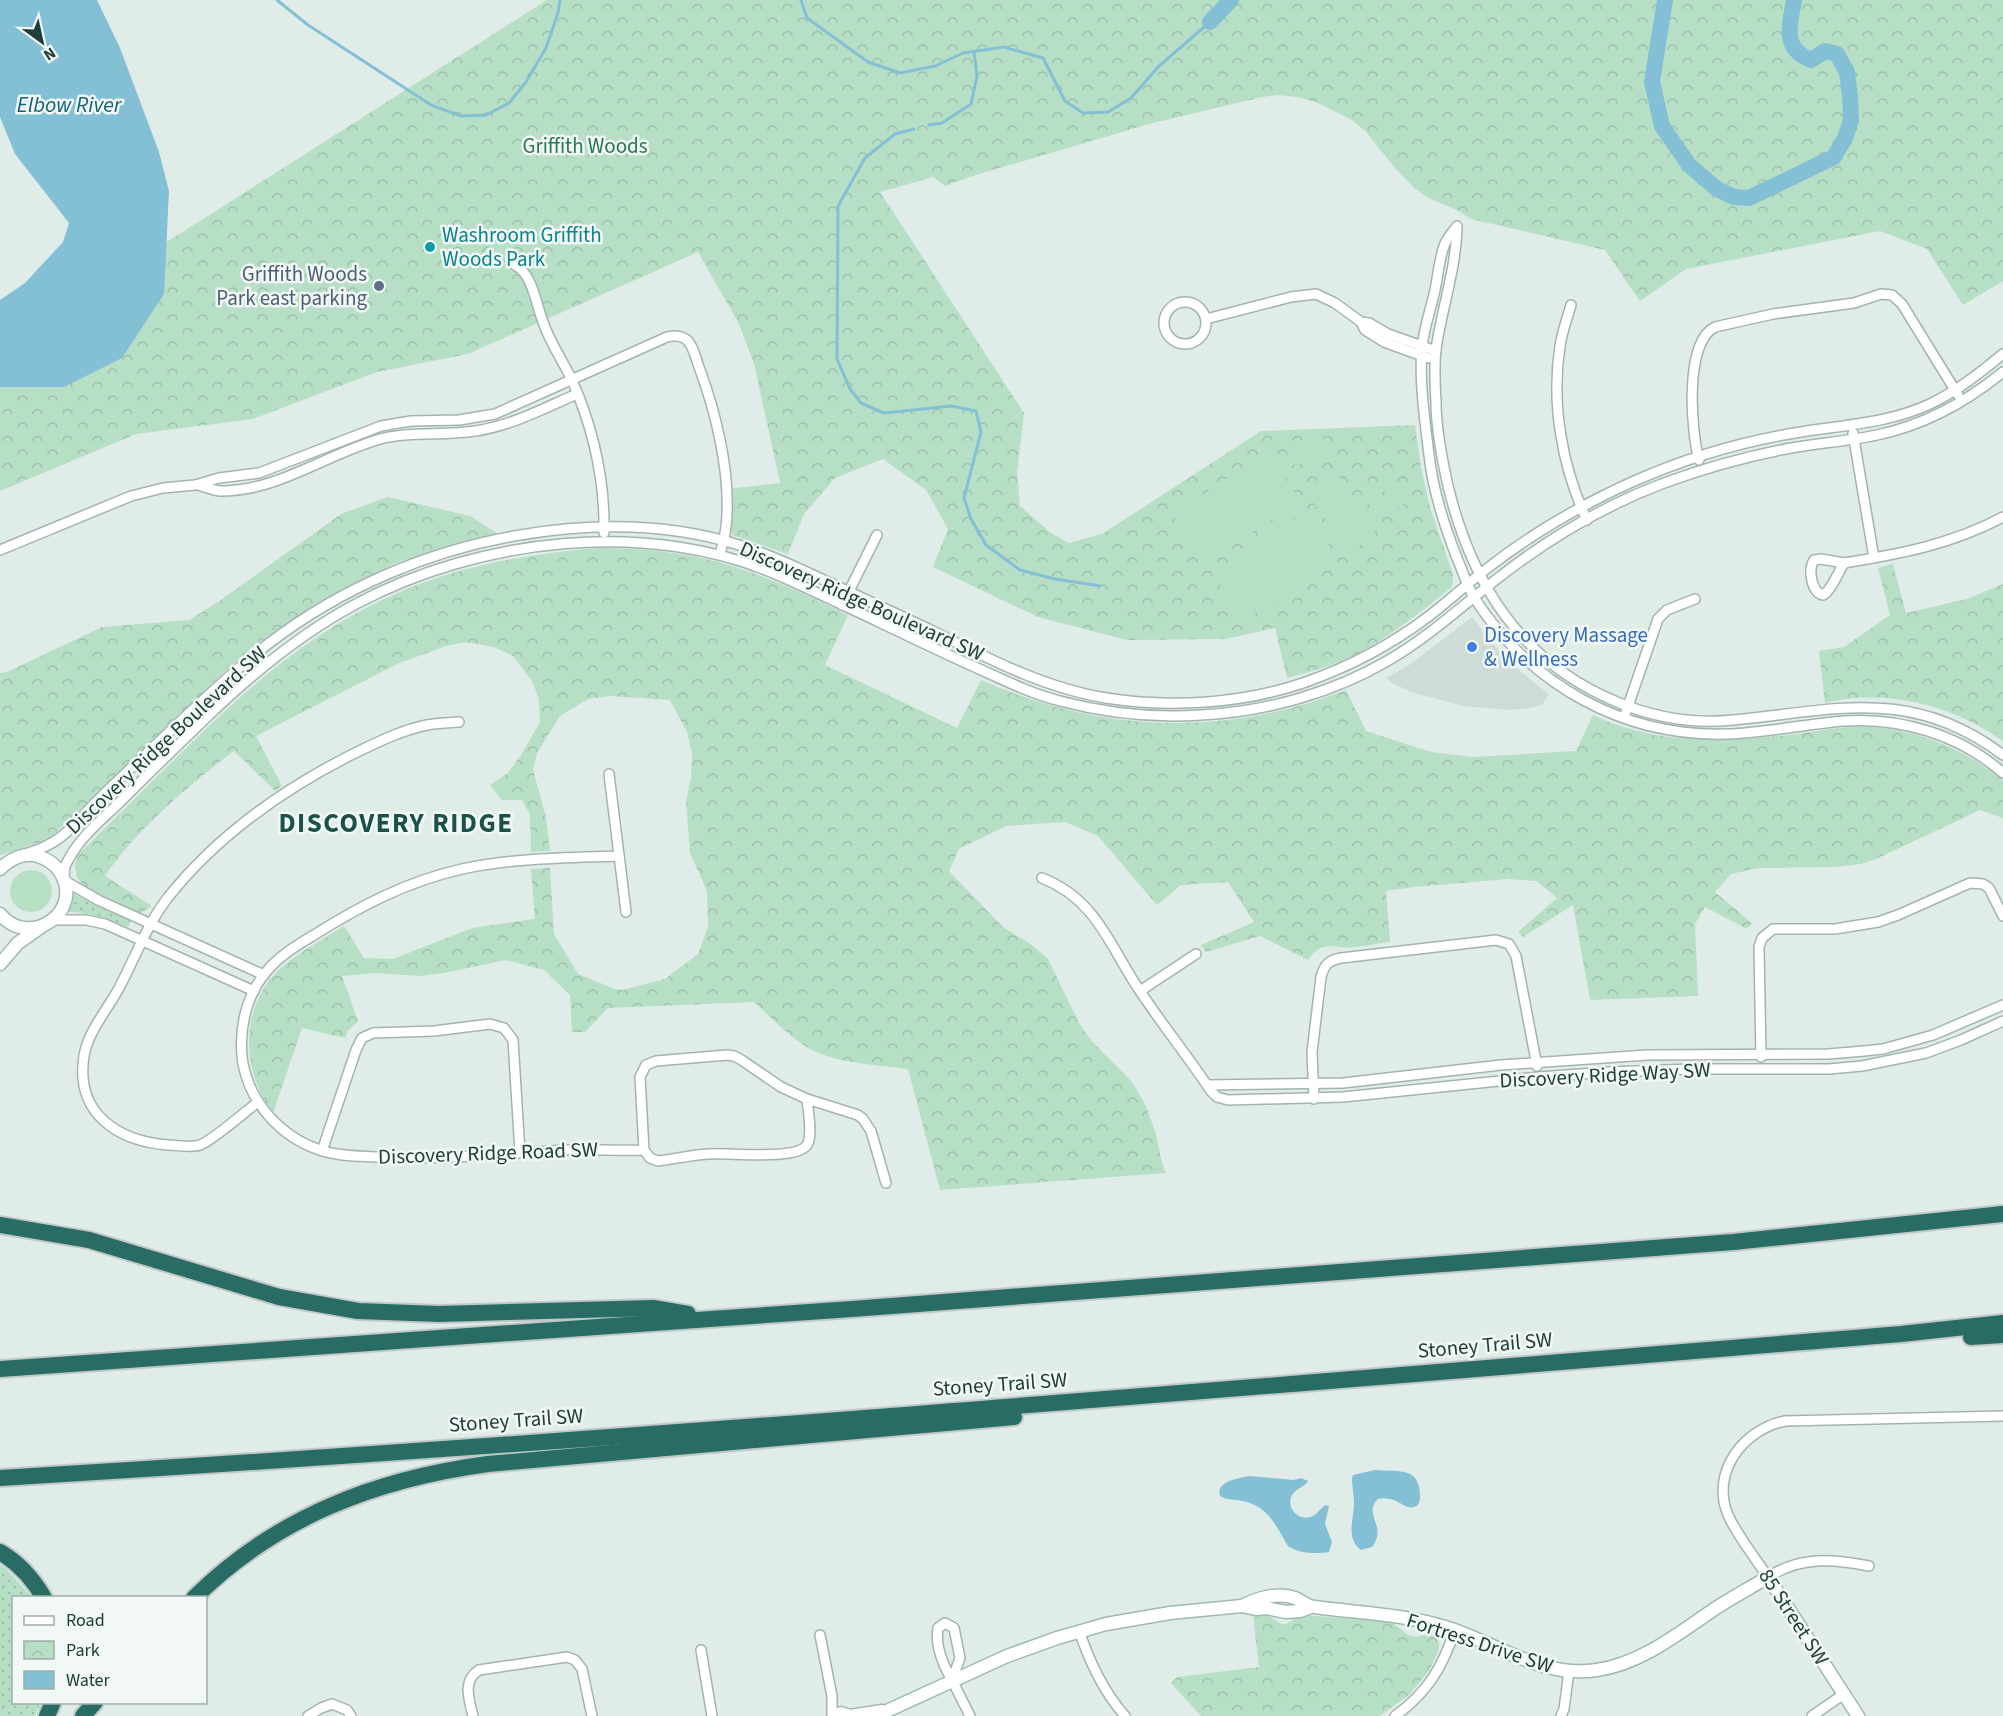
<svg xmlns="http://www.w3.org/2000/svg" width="2003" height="1716" viewBox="0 0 2003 1716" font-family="'Source Sans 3',sans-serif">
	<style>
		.built { fill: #cedcd7 }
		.grass { fill: url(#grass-dots) }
		.park { fill: url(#park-crowns) }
		.garden { fill: #b7dfc6 }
		.water { fill: #84c0d5 }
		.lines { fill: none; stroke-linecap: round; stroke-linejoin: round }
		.stream { stroke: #84c0d5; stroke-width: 3 }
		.river { stroke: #84c0d5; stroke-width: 16 }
		.street-casing { stroke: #a3b4b0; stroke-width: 12 }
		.secondary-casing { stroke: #9eb9b2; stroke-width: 15 }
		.highway-casing { stroke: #c1c9c8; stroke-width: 20 }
		.street { stroke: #fff; stroke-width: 9 }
		.secondary { stroke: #fff; stroke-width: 12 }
		.highway { stroke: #296c65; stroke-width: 16 }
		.culture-dot { fill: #0f9aa8; stroke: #f1f8f5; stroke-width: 2 }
		.service-dot { fill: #5c6f8a; stroke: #f1f8f5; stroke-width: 2 }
		.shop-dot { fill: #3f7fe0; stroke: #f1f8f5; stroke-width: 2 }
		.labels { text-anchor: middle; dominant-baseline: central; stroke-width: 5; stroke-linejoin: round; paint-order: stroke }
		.park-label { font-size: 21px; fill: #27774f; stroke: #f1f8f5 }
		.culture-label { font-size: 21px; fill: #0d838f; stroke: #f1f8f5; text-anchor: start }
		.service-label { font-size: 21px; fill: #4e5e75; stroke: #f1f8f5; text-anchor: end }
		.street-label { font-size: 21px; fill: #203e39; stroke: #f1f8f5 }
		.shop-label { font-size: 21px; fill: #366cbe; stroke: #f1f8f5; text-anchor: start }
		.water-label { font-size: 22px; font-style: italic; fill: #16617e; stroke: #f1f8f5 }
		.district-label { font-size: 27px; font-weight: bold; letter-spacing: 1.5px; fill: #1a514a; stroke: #f1f8f5 }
	</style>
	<defs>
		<pattern id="grass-dots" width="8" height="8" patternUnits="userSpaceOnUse" patternTransform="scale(1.5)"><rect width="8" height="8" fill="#b7dfc6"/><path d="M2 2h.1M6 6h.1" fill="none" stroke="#9dc0ab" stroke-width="1.8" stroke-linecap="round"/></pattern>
		<pattern id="park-crowns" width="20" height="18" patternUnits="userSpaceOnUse" patternTransform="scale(1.5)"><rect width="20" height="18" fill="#b7dfc6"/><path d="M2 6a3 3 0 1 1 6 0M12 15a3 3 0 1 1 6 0" fill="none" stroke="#9dc0ab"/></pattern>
	</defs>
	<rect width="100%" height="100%" fill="#e0ece8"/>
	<path class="built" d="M1472,617L1494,645L1516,668L1549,694L1542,705L1531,708L1509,710L1464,706L1414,693L1394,684L1386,678L1409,665Z"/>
	<g class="grass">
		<path d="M72,893L96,906L128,919L130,922L129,926H125C105,917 88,912 65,912Z"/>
		<path d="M0,1565L7,1570L32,1597L14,1598V1702L41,1703L35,1716H0Z"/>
	</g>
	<g class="park">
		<path d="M547,0H2003V281L1963,305L1927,249L1880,231L1686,269L1640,301L1605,250L1471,219L1459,211L1429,198L1414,188L1394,167L1366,132L1352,120L1316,102L1297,97L1278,95L1262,97L1149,124L976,175L945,186L933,177L880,192L1024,413L1017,472L1020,506L1051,533L1069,543L1102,534L1261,431L1415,425L1421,468L1430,507L1453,575L1452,587C1422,611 1391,636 1357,654C1335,665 1310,672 1287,678L1275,628L1225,639L1127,640L1038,617L933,567L948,529L926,490L883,459L835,478L804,514L788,554L732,535L728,489L780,483L754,363L738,322L698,252L468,354L377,372L253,419L136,434L0,491V348Z"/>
		<path d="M388,497L470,516L498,534L463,541L394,564L358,581L319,602L281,627L253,647L219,677L52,836L43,841L0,855V673L7,672L102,627L189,620L218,602L341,514Z"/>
		<path d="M598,548C635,548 671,551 707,559C756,571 803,593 848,615L825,665L957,728L981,680C1102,733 1223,738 1346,690L1366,731L1431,752L1473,757L1576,751L1593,715C1658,746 1727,742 1796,734C1821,731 1848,725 1874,727C1922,731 1965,750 2003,780V818L1980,810L1876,859L1861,864L1835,867L1758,868L1731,874L1715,892L1752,923L1747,929L1705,907L1695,924L1698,996L1590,1000L1573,905L1523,937L1518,932L1557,898L1536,881L1507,879L1414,887L1386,891L1390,942C1379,943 1367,946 1356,947C1336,950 1323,938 1308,960L1260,936L1206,952L1201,945L1254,922L1228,882L1181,885L1157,905L1098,836L1065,822L1006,826L959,849L949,871L1003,927L1032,945L1048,959L1079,1023L1091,1040L1132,1082L1145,1104L1155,1131L1162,1163L1166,1173L940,1190L908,1069C878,1065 844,1064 816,1052C794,1042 772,1018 754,1002L608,1008L585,1032H572L570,995L544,970L506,960L444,973L420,976L375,973L342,976L358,1021L348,1031L345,1038L302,1028L273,1113C240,1070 239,1004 282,967C301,951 323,939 344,926L364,958L393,959L472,928L535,919L531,869L550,868L554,934L578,974L615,989L622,990L665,979L698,954L708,927L707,891L690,853L686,801L691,778L692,754L687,732L670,700L610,696L588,699L560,716L537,753L533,770L546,817L550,851L531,852L530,815L522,800H502L490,785L508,773L521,755L540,722L539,699L532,681L513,656L494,647L465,642L446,646L397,664L256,736L282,786L275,791L234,751C191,783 135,831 105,876L152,906L141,913C117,903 62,890 78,855C111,822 144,789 178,756C243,692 306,634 391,596C455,566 527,554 598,548Z"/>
		<path d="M1893,564L1906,613L1967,599L2003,584V741C1952,705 1886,688 1825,703L1819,651L1844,647L1890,615L1878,568Z"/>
		<path d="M1259,1614H1267L1279,1623L1286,1624L1301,1615L1383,1621L1394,1624L1408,1635L1415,1637L1430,1634L1434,1635L1439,1643V1649L1429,1671L1409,1695L1380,1716H1201L1171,1683L1177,1677L1259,1667L1253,1615Z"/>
	</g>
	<g class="garden">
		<path d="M1325,439L1326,463L1288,465L1287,441Z"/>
		<path d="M1268,452L1300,501L1205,563L1173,514Z"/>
		<path d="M1391,472L1409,500L1396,509L1378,481Z"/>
		<path d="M1330,473L1337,474L1374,531L1373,536L1351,551L1344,548L1308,494L1309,486Z"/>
		<path d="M1374,483L1392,511L1379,520L1361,492Z"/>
		<path d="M1306,511L1338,559L1243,621L1212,573Z"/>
		<circle cx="31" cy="891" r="21"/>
	</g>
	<g class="water">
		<path d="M0,0H97L120,48L159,152L169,191L164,294L122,358L64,387H0V300L25,283L63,242L69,223L15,154L0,117Z"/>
		<path d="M1375,1470C1398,1472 1420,1466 1420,1496C1420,1501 1419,1506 1414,1507C1404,1510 1396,1495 1378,1499C1362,1514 1388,1526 1372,1547L1361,1550C1345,1538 1354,1520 1354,1503C1354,1495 1352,1486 1352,1478L1353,1475Z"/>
		<path d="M1249,1476L1294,1480L1301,1478L1308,1481C1304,1488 1295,1488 1291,1497C1287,1508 1298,1521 1310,1517C1316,1516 1320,1509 1325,1505L1329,1506L1325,1524L1332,1542L1329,1552C1316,1554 1299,1554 1288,1546C1277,1528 1270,1509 1247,1502C1238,1499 1228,1501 1220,1496C1216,1481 1237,1479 1249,1476Z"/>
	</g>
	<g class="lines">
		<g class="stream">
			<path d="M277,0L308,25L431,105L461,116L486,115L509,103L526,82L546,48L558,13L560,0"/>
			<path d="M801,0L807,18L868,62L900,73L935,66L963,53L1004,47L1043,58L1065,101L1083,113L1108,112L1131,98L1158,67L1210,22"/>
			<path d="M929,125L942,123L971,104L977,76L974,52"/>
			<path d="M914,129L895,134L865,158L838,206L837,359L850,389L861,403L884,413L951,406L976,411L981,432L964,498L971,519L986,545L1020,570L1055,579L1100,586"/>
		</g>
		<g class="river">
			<path d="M1665,0L1652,82L1662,126L1689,165L1717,189L1734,197L1749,198L1834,157L1845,138L1851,120L1850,97L1847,72L1837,54L1825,51L1811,60C1781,48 1790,25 1794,0"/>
			<path d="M1210,22L1231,0"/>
		</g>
		<g class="street-casing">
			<g id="street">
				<path d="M1457,226C1453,232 1446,239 1444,246C1439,260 1438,276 1435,290C1431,308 1424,328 1422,347C1419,383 1425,420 1429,455C1433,491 1444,525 1457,558C1463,572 1467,586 1475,599C1531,685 1623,737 1727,734C1766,733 1805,724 1844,721C1901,717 1960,735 2003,773"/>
				<path d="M1457,227C1456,269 1442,308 1436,349C1434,366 1435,385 1436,402C1436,430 1442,459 1448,486C1472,585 1521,662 1617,702C1653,717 1694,724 1733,720C1837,710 1911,686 2003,755"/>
				<path d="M516,266C532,273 537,307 543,322C550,343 563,361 572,380C593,428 605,481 604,533"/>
				<circle cx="1185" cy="323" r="21"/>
				<path d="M1571,305C1567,319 1562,332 1560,346C1551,404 1562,467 1587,520"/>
				<path d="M1206,319L1291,297L1316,294L1335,303L1361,322L1365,330L1384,342L1428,358"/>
				<path d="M1361,322L1369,323L1388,334L1436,351"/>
				<path d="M1853,433L1874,558"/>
				<path d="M1699,460C1691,431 1684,342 1715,327L1773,314L1854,303L1881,294L1892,295L1902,304L1958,395"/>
				<path d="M198,485C205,487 212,490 220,491C278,492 329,452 384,438C414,431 444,436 475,431C511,426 544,408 577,394"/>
				<path d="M0,550L131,496L163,488L195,485L219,478L259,473L381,426L411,421L459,420L495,414L667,337C675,335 682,335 688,341C694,348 696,359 699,367C715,410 729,466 727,513C727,527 724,540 720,554"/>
				<path d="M1821,559L1844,563C1839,571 1831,591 1823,595C1811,592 1808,569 1814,560Z"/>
				<path d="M1844,563C1900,554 1953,544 2003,517"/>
				<path d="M842,605L877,535"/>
				<path d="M1626,712L1658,619L1667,610L1695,599"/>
				<path d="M609,774L626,912"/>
				<path d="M28,853C64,842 72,826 97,801C113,785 129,770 145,755C185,717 225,678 268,644C341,588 429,550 520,535C592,523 669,523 739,545C774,556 807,572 841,588C871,602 901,616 931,630C987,658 1044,688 1106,698C1170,708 1241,704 1303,683C1349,667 1391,645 1429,616C1450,600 1469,582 1489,567C1533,533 1581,505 1632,482C1686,458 1743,441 1801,432C1845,425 1889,423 1930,404C1957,391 1980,373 2003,354"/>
				<path d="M619,856C566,858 513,858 462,869C408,881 360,906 314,935C296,946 279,956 266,972C245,997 238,1032 243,1064C251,1104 281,1137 320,1150C337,1156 357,1156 375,1157C438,1160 502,1154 565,1150C592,1149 618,1151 644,1150"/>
				<path d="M64,878C65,866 64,867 70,857C82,835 104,818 122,800C150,772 179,744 208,716C253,673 301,633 356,604C479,538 650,518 780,576C843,604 905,635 968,664C998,677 1028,693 1060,701C1105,713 1154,718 1201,715C1265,712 1333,693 1389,660C1430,636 1464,604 1502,575C1551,537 1606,505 1664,483C1705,468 1747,456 1791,448C1819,443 1849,441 1877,435C1925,425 1965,403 2003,372"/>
				<path d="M1042,878C1098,900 1110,948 1142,994C1164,1027 1189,1058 1211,1091L1217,1097L1228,1100L1343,1097L1539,1077L1608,1072L1692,1069H1829L1862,1066L1926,1053L1961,1040L2003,1021"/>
				<path d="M65,881L98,900L264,975"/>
				<path d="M54,920H86L105,924L254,991"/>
				<path d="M1140,991L1196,954"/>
				<path d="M1761,1057L1759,947L1762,938L1773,929H1835L1878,922L1898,915L1970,883L1983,884L1989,888L2003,916"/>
				<path d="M1207,1085L1343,1083L1501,1065L1647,1055L1828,1054L1864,1051L1883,1049L1933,1035L2003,1005"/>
				<path d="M807,1099C808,1110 813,1136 807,1145C796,1161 727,1152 708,1154C691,1155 675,1159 658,1161L650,1158L644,1150L640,1077L646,1065L656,1061L727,1055L734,1056L740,1059L781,1087L807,1099L858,1115L863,1119L871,1131L886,1183"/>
				<path d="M1314,1099L1312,1052L1321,977C1324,965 1329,960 1341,958L1496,940L1509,944L1516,956L1537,1066"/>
				<path d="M258,1102C246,1111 212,1141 200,1145C191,1148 178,1145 168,1145C117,1141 75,1113 84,1056C88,1031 108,1009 119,988C135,958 146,927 166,900C216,836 283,789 355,753C378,742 402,730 427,725C437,723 448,723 459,722"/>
				<path d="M322,1151L356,1050L362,1038L373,1033L434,1031L490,1024L504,1028L513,1040L520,1153"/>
				<path d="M1869,1566C1832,1559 1801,1556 1768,1577C1755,1558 1737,1535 1728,1515C1710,1472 1744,1429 1785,1421L2003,1416"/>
				<path d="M945,1623L954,1628L960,1658L952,1680C943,1665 935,1646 938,1628Z"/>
				<path d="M1079,1631C1090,1662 1103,1691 1125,1716"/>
				<path d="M820,1635L832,1696V1716"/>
				<path d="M701,1650L712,1716"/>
				<path d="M952,1680L970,1716"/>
				<path d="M308,1716L321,1708L332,1704L347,1710L351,1716"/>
				<path d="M473,1716C469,1699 462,1681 479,1670L567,1657L575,1660L582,1669L592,1716"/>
				<path d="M1395,1716C1428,1692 1442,1668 1455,1630"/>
				<path d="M1561,1716L1564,1709L1569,1671"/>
				<path d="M1812,1716L1844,1694"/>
			</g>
		</g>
		<g class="secondary-casing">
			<g id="secondary">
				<path d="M0,869C10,859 24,852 38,856C47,859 55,864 60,872C85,911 30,950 0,914"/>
				<path d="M0,964L18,943L41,927"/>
				<path d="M1242,1606C1257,1598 1278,1592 1295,1598C1302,1601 1307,1607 1315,1607C1359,1613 1402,1614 1445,1627C1496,1642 1541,1679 1597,1670C1640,1664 1678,1634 1713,1610C1731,1598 1750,1588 1768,1577L1858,1716"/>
				<path d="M835,1716L841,1713L850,1716"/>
				<path d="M850,1716L882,1711"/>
				<path d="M876,1716L1007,1656L1057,1638L1106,1624L1170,1613L1242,1606L1256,1609L1266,1608L1286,1612L1300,1611L1311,1607"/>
			</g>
		</g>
		<g class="highway-casing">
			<g id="highway">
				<path d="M0,1225L89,1240L279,1297L358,1311L439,1314L653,1308L688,1314"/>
				<path d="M1971,1337L2003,1335"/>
				<path d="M0,1369L852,1309L1733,1242L2003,1214"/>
				<path d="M0,1478C634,1440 1268,1386 1901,1334L2003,1323"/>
				<path d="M0,1552C19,1563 33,1579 44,1598"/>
				<path d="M194,1598C276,1517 376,1479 488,1464L1014,1417"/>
				<path d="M47,1716L53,1702"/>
				<path d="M83,1716L95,1702"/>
			</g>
		</g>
		<use href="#street" class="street"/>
		<use href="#secondary" class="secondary"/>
		<use href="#highway" class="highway"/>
	</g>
	<circle class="culture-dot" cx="430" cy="247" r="6"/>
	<circle class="service-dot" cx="379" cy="286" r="6"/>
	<circle class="shop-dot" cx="1472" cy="647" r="6"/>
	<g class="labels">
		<g class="park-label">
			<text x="585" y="146">Griffith Woods</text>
		</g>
		<g class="culture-label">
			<text x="442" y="235">Washroom Griffith<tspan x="442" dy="24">Woods Park</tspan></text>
		</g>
		<g class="service-label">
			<text x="367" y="274">Griffith Woods<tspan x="367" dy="24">Park east parking</tspan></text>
		</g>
		<g class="street-label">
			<text transform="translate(862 601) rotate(24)">Discovery Ridge Boulevard SW</text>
			<text transform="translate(166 740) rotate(-43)">Discovery Ridge Boulevard SW</text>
			<text transform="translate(1605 1075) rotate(-3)">Discovery Ridge Way SW</text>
			<text transform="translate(488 1153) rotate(-2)">Discovery Ridge Road SW</text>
			<text transform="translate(1485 1345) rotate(-5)">Stoney Trail SW</text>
			<text transform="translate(1000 1384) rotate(-4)">Stoney Trail SW</text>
			<text transform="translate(516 1420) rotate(-4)">Stoney Trail SW</text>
			<text transform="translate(1794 1617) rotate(57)">85 Street SW</text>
			<text transform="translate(1480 1643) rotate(18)">Fortress Drive SW</text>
		</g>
		<g class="shop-label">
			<text x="1484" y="635">Discovery Massage<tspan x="1484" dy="24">&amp; Wellness</tspan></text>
		</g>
		<g class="water-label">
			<text x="69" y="105">Elbow River</text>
		</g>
		<g class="district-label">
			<text x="396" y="823">DISCOVERY RIDGE</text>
		</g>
	</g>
	<rect x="12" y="1596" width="195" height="108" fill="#f1f8f5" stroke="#9daeaa" stroke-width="1.5"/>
	<rect x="24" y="1616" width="30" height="9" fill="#ffffff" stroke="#9daeaa" stroke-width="1.5"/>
	<text x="66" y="1626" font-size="18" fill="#203e39">Road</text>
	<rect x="24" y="1641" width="30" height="18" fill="url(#park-crowns)" stroke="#9daeaa" stroke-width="1.5"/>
	<text x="66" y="1656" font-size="18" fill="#203e39">Park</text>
	<rect x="24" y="1671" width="30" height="18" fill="#84c0d5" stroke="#9daeaa" stroke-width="1.5"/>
	<text x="66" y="1686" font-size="18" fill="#203e39">Water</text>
	<g transform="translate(42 42) rotate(147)" stroke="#f1f8f5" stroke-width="4.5" paint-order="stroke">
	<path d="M0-4.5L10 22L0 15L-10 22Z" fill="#203e39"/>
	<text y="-9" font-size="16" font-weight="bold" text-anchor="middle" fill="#203e39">N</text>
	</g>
</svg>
